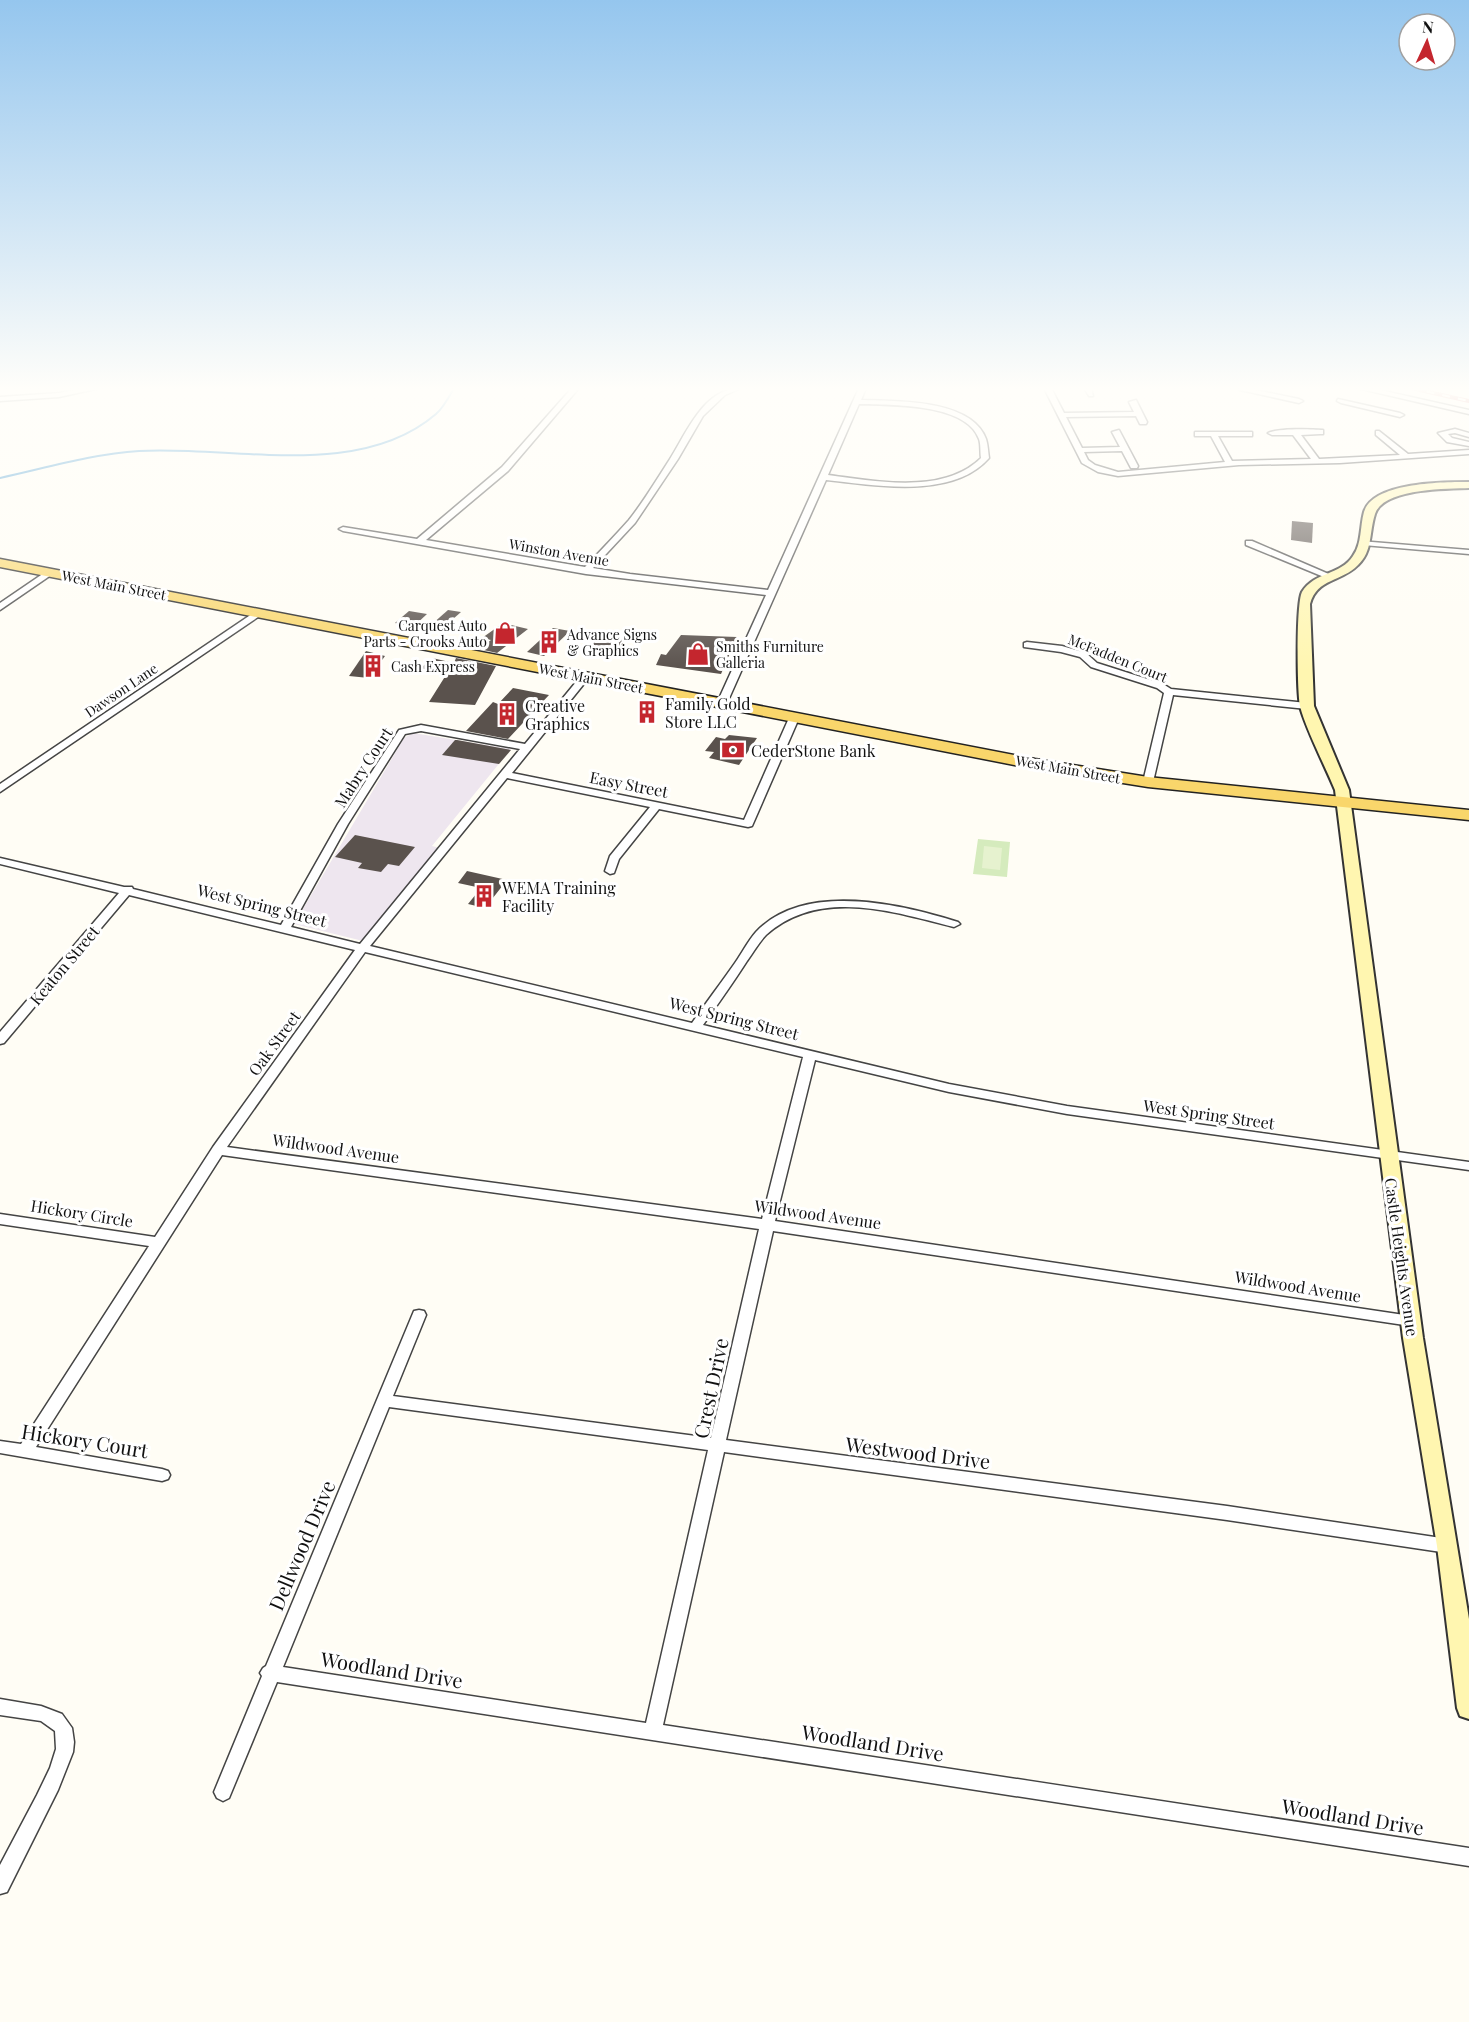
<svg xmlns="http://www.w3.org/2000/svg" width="1469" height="2022" viewBox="0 0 1469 2022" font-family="'Playfair Display',serif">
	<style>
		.industrial { fill: #eee6ef }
		.green { fill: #d5ebbd }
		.pitch { fill: #e6f2cf }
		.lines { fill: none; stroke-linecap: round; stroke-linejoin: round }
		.stream { stroke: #3f96cf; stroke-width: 2 }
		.building { fill: #5a524d }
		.street-casing { stroke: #444; stroke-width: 3 }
		.secondary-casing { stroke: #333; stroke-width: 4 }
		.primary-casing { stroke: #222; stroke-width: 3 }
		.street { fill: #fff; fill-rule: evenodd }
		.secondary { fill: #fff6b0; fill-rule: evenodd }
		.primary { fill: #f9d66b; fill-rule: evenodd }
		.rail-casing { stroke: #c4262e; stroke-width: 4 }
		.rail { stroke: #fff; stroke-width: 2; stroke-dasharray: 8; stroke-linecap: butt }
		.labels { text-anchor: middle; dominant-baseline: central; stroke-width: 6; stroke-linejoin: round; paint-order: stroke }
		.far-street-label { font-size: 14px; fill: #111; stroke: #fff }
		.far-poi-label { font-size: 14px; fill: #111; stroke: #fff; text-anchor: start }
		.poi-label { font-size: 16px; fill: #111; stroke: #fff; text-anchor: start }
		.street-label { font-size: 16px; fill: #111; stroke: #fff }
		.near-street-label { font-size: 20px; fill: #111; stroke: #fff }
	</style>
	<rect width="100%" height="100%" fill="#fffdf5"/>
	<path class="industrial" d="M413,733L511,749L432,846L440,848L363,941L294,924L404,738Z"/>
	<path class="green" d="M978,839L1010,842L1007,877L973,874Z"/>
	<path class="pitch" d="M984,846L1002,848L1000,870L982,868Z"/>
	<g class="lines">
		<path class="stream" d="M0,478C46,468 92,454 139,451C231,445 358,481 436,414C444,407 449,397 454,388"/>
	</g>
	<g class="building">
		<path d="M1292,521L1313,523L1312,543L1291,540Z"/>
		<path d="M448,610L461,612L444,627L431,625Z"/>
		<path d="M409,611L427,614L413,627L395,623Z"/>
		<path d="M503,623L528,629L497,653L479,649L491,640L482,638Z"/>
		<path d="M553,628L570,631L544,656L527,652Z"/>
		<path d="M604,631L630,636L616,650L605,648L599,655L584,652Z"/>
		<path d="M681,635L737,637L721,674L656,665L661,654L666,655Z"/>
		<path d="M366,651L385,656L369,678L349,676Z"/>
		<path d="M432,658L454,663L456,658L496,666L475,705L429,702L446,675L421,668Z"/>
		<path d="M513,688L549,695L508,739L466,731L493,702L498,704Z"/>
		<path d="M729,735L757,738L739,765L709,758L714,752L705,751L716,737L725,739Z"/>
		<path d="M455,740H457L511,750L499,764L442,755Z"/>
		<path d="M355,835L415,847L399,866L388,864L381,872L358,868L362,863L335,857Z"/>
		<path d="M467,871L507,880L485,908L468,904L481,888L458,883Z"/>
	</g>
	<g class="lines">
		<g class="street-casing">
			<g id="street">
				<path d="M84,388H100L59,397L0,401V397L59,393Z"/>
				<path d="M572,388H579L508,471L426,540L585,567C600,551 615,536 629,520C644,501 657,479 670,459C687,432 704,388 741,388L725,395L703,416L678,459L635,523L593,568L630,574L768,590L859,388H866L861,400C896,401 972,399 986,439C988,445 988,452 989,458C952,500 875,485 826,480L727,703L722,706L717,703L766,595L586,574L343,531L339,529L343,527L417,539L502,467ZM859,404C891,405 966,403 979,439C981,444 980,452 981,458C943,495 876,481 828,475Z"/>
				<path d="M1044,388H1051L1064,413L1134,412L1129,402L1136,400L1147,422L1146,424H1140L1136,416L1066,417L1082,448L1120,447L1112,432L1119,430L1138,466L1137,468H1131L1122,451L1084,452L1088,460L1095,465L1118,472L1225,462L1211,436H1195V432H1252V436H1218L1232,461L1311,459L1293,435H1272L1268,433C1278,428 1311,429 1323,430V434H1320L1301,435L1319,459L1400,455L1376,435V431H1379L1408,454L1469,450V454L1340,463L1239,465L1118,476L1098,472L1082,463Z"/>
				<path d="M1084,388H1091L1093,396H1089Z"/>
				<path d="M1246,388L1299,399L1303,401L1299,403L1240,390Z"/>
				<path d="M1357,388H1371L1469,410V414Z"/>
				<path d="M1338,399L1400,413L1404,415L1400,417L1341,403L1337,401Z"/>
				<path d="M1455,429L1469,433V437L1455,433L1448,434L1452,438L1469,442V446L1447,442L1438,433Z"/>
				<path d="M1246,541H1252L1331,575L1324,577L1246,545Z"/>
				<path d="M1360,541L1469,550V554L1363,545H1360Z"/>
				<path d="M47,571L54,573L0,610V603Z"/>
				<path d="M258,610L262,613L261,615L0,792V784Z"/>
				<path d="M1027,642L1062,646L1086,653L1097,663L1163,684L1171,689L1307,703L1312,706L1307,709L1173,695L1153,782L1148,785L1143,782L1164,693L1157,688L1091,667L1080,657L1061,652L1024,647V643Z"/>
				<path d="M584,675L587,676V680L512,773L744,820L789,718L791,716H797L799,718L752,826L748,827L659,809L619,859L614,873L610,874L605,871L610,856L650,807L507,778L370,946L692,1023C706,1003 721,983 735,963C742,953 748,941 756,932C804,881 901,904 958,922L960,924L954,927C894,912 819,887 766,935C759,942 753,953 747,961C733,983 718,1004 703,1025L949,1084L1067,1106L1469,1162V1170L1067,1114L949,1092L815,1060L775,1221L1411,1316L1416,1317L1418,1321L1416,1325L1411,1326L773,1231L726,1440L1227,1506L1448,1539L1454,1541L1456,1546L1454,1551L1448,1553L1227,1520L724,1452L663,1725L1469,1848V1866L277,1682L229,1798L223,1801L217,1798L214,1792L262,1676L260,1673L263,1668L266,1666L414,1311L419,1310L424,1311L426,1315L393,1396L711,1438L759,1229L222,1155L36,1447L162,1469L168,1471L170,1475L168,1479L162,1481L0,1453V1441L21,1444L149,1246L0,1224V1214L155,1237L213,1147L355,950L129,895L4,1043L0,1044V1032L119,893L0,864V858L124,887H132L133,889L281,925L338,824L399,730L421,725L525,744L581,676ZM421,731L520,749L360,944L291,927L348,824L405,734ZM365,952L803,1057L762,1219L227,1147ZM389,1407L708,1450L646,1723L283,1667Z"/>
				<path d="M0,1699L41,1706L62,1714L72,1728L74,1742L73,1752L58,1790L7,1892L0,1894V1865L37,1795L50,1768L56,1749L55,1731L41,1721L0,1715Z"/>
			</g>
		</g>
		<g class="secondary-casing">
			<path id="secondary" d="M1469,482V488C1447,489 1383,488 1375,514C1369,532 1373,551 1358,565C1342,582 1317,578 1310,604L1314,706L1349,790L1423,1338L1469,1619V1719L1460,1716L1457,1708L1437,1546L1403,1338L1335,790C1326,768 1305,727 1300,706C1297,690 1296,604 1302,592C1314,572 1341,575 1353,556C1362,544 1360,526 1364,512C1373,482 1444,482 1469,482Z"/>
		</g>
		<g class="primary-casing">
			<path id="primary" d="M0,559L1035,759L1148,777L1469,810V820L1148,787L1035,769L0,567Z"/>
		</g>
		<use href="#street" class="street"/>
		<use href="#secondary" class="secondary"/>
		<use href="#primary" class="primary"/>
		<g class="rail-casing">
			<path id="rail" d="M1411,388L1469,401"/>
		</g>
		<use href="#rail" class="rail"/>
	</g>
	<linearGradient id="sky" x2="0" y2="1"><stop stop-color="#95c6ee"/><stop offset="0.58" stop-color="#fffefa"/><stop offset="1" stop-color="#fffefa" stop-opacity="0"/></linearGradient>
	<rect width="1469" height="671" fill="url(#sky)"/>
	<defs>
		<g id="shop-bare" transform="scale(1.8)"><path d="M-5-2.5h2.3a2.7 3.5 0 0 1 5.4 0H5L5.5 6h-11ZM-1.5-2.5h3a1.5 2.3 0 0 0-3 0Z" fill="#c4262e" stroke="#fff" stroke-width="2.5" paint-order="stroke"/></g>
		<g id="building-bare" transform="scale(1.8)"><path d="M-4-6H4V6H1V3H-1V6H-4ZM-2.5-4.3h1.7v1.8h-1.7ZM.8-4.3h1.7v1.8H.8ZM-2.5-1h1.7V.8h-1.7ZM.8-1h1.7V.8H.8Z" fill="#c4262e" stroke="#fff" stroke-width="2.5" paint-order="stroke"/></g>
		<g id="bank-bare" transform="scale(1.8)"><path d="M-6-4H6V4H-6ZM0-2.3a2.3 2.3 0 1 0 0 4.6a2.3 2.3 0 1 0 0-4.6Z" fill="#c4262e" stroke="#fff" stroke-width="2.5" paint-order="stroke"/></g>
	</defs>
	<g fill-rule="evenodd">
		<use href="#shop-bare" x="505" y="633"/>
		<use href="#building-bare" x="549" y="642"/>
		<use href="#shop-bare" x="698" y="654"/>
		<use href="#building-bare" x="373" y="666"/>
		<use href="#building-bare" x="647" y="712"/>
		<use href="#building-bare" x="507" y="714"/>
		<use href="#bank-bare" x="733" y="750"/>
		<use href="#building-bare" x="484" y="896"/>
	</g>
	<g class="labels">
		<g class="far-street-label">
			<text transform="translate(559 552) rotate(10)">Winston Avenue</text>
			<text transform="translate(114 585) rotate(11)">West Main Street</text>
			<text transform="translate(1118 658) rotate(22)">McFadden Court</text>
			<text transform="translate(591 678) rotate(11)">West Main Street</text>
			<text transform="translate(121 690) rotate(-34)">Dawson Lane</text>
			<text transform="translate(1068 769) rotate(10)">West Main Street</text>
		</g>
		<g class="far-poi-label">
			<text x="487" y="625" text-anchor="end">Carquest Auto<tspan x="487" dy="16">Parts - Crooks Auto</tspan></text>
			<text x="567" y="634">Advance Signs<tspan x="567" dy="16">&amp; Graphics</tspan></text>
			<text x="716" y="646">Smiths Furniture<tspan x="716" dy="16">Galleria</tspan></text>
			<text x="391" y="666">Cash Express</text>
		</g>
		<g class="poi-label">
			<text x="665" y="703">Family Gold<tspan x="665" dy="18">Store LLC</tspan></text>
			<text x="525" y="705">Creative<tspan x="525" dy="18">Graphics</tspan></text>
			<text x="751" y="750">CederStone Bank</text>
			<text x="502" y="887">WEMA Training<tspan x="502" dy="18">Facility</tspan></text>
		</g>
		<g class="street-label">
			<text transform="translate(363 767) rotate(-57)">Mabry Court</text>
			<text transform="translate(629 784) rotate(11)">Easy Street</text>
			<text transform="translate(262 905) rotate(14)">West Spring Street</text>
			<text transform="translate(64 965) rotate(-50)">Keaton Street</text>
			<text transform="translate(734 1018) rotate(14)">West Spring Street</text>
			<text transform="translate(274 1043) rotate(-54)">Oak Street</text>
			<text transform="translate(1209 1114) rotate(8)">West Spring Street</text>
			<text transform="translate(336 1148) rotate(8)">Wildwood Avenue</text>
			<text transform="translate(82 1213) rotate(9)">Hickory Circle</text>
			<text transform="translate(818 1214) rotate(8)">Wildwood Avenue</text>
			<text transform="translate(1402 1257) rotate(82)">Castle Heights Avenue</text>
			<text transform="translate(1298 1286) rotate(9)">Wildwood Avenue</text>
		</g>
		<g class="near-street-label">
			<text transform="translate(710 1388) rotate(-78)">Crest Drive</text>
			<text transform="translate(85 1440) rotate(9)">Hickory Court</text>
			<text transform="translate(918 1452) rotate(7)">Westwood Drive</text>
			<text transform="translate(301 1545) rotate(-67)">Dellwood Drive</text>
			<text transform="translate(392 1669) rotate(9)">Woodland Drive</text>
			<text transform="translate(873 1742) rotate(9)">Woodland Drive</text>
			<text transform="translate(1353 1816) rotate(9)">Woodland Drive</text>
		</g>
	</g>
	<g transform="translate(1427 42) rotate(4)"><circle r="28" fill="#ffffff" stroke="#a0a0a0" stroke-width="1.5"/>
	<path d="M0-4.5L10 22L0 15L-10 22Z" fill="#c4262e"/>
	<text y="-9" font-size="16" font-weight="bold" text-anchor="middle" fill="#111111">N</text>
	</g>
</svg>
